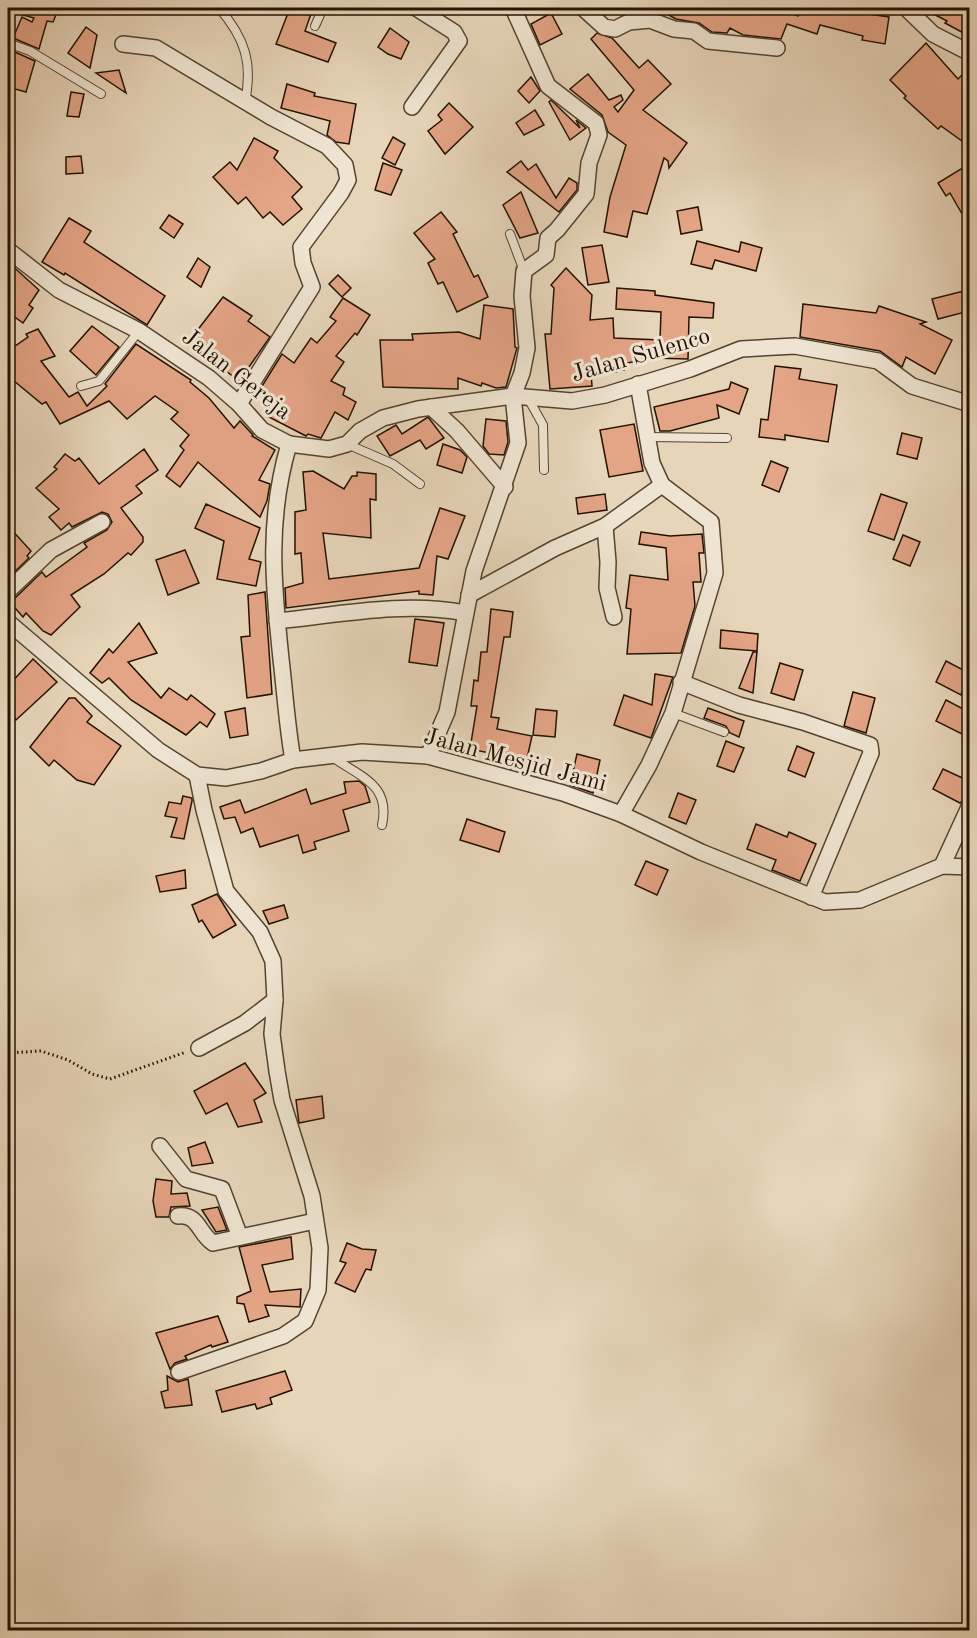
<svg xmlns="http://www.w3.org/2000/svg" width="977" height="1638" viewBox="0 0 977 1638" font-family="'Old Standard TT',serif">
	<style>
		.building { fill: #e4a486; stroke: #231200; stroke-width: 1.5 }
		.lines { fill: none; stroke-linecap: round; stroke-linejoin: round }
		.service-casing { stroke: #54432e; stroke-width: 10 }
		.minor-casing { stroke: #54432e; stroke-width: 18 }
		.path { stroke: #231200; stroke-width: 3; stroke-dasharray: 1.5 3; stroke-linecap: butt }
		.service { stroke: #efe4d2; stroke-width: 8 }
		.minor { stroke: #efe4d2; stroke-width: 15 }
		.labels { text-anchor: middle; dominant-baseline: central; stroke-width: 6; stroke-linejoin: round; paint-order: stroke }
		.street-label { font-size: 24px; fill: #231200; stroke: #efe4d2 }
	</style>
	<rect width="100%" height="100%" fill="#e7d5ba"/>
	<filter id="stains"><feTurbulence type="fractalNoise" baseFrequency=".00333" numOctaves="4"/><feColorMatrix values="0 0 0 0 .2 0 0 0 0 .09 0 0 0 0 .02 0 0 0 .5 -.17"/></filter>
	<radialGradient id="worn" r=".72"><stop offset=".6" stop-color="#630" stop-opacity="0"/><stop offset="1" stop-color="#630" stop-opacity=".3"/></radialGradient>
	<g class="building">
		<path d="M13,8H59L53,22L47,21L39,49L13,38L22,17L32,22L34,18L12,12Z"/>
		<path d="M290,8H313L305,31L336,43L328,62L276,44Z"/>
		<path d="M656,8H778L798,16L800,8H855L854,12L889,17L885,44L862,40L863,36L820,25L817,34L787,24L781,39L743,35L730,28L727,33L712,32L699,23L676,19Z"/>
		<path d="M922,8H969V36L945,23L947,21Z"/>
		<path d="M551,13L562,34L540,45L531,24Z"/>
		<path d="M86,27L97,35L90,68L68,53Z"/>
		<path d="M390,28L409,42L401,59L388,54L378,47Z"/>
		<path d="M597,33L612,38L639,68L648,60L671,84L643,110L687,143L669,168L668,161L664,158L647,214L633,211L627,237L604,232L610,197L626,145L608,132L602,115L570,89L588,74L609,100L621,95L623,100L614,107L618,112L634,90L591,39Z"/>
		<path d="M926,43L958,79L962,75L969,82V146L941,126L938,129L904,98L906,96L890,80Z"/>
		<path d="M8,49L35,61L26,92L8,87Z"/>
		<path d="M119,70L126,93L96,73Z"/>
		<path d="M531,77L540,91L529,103L518,91Z"/>
		<path d="M287,84L315,93L314,96L356,104L349,144L336,142L327,135L330,121L281,108Z"/>
		<path d="M71,92L84,94L79,117L67,116Z"/>
		<path d="M551,100L580,128L576,120L586,128L570,140L549,102Z"/>
		<path d="M449,103L473,127L445,154L428,131L442,120L438,115Z"/>
		<path d="M535,110L544,125L524,135L516,123Z"/>
		<path d="M393,137L405,144L395,165L382,158Z"/>
		<path d="M254,138L278,151L274,158L302,187L292,197L302,209L283,225L270,212L263,218L246,197L238,204L213,177L230,162L237,170Z"/>
		<path d="M81,156L83,173L66,174V157Z"/>
		<path d="M521,161L528,170L536,164L556,198L569,178L577,183V190L559,212L507,172Z"/>
		<path d="M383,163L402,170L391,195L375,190Z"/>
		<path d="M969,164V226L950,193L946,196L938,183Z"/>
		<path d="M521,192L538,233L520,238L503,205Z"/>
		<path d="M698,207L702,230L681,234L677,211Z"/>
		<path d="M441,212L457,232L453,234L474,277L478,275L488,297L457,312L443,282L438,284L428,263L435,259L414,233Z"/>
		<path d="M169,215L183,224L174,238L160,228Z"/>
		<path d="M69,218L91,231L84,242L165,296L147,325L65,273L64,275L42,262Z"/>
		<path d="M697,241L739,252L741,242L762,248L756,271L715,260L712,269L691,264Z"/>
		<path d="M602,245L609,282L588,285L582,248Z"/>
		<path d="M198,258L210,267L201,287L187,277Z"/>
		<path d="M8,262L39,290L29,305L33,308L23,323L8,312Z"/>
		<path d="M566,268L592,295L590,320L613,318L614,338L660,340L661,312L616,309L617,288L655,291V295L714,303L713,318L689,317L688,359L650,358L623,364L624,370L617,369V372L591,374L592,386L550,389L545,334H551L554,288L551,285Z"/>
		<path d="M338,275L351,288L342,297L329,284Z"/>
		<path d="M964,291L969,311L938,319L932,299Z"/>
		<path d="M223,297L252,316L248,321L270,337L239,381L208,357L212,352L193,336Z"/>
		<path d="M343,298L370,315L357,335L355,333L336,356L344,362L331,381L345,388L343,395L356,402L348,420L335,412L321,438L308,434L306,436L269,417L277,404L259,391L282,354L294,363L311,338L317,343L336,321L330,317Z"/>
		<path d="M803,304L876,313L879,306L926,322L920,324L952,340L935,374L906,357L902,367L880,351L800,337Z"/>
		<path d="M484,305L513,309L515,347L517,348L506,387L496,388L482,383L481,386L458,378V389L383,387L380,340H413L412,334L459,332L480,339Z"/>
		<path d="M92,326L119,347L96,375L70,351Z"/>
		<path d="M38,329L55,356L41,361L69,397L78,392L87,406L107,386L105,384L136,344L191,380L190,382L209,398L234,428L240,421L253,435L252,436L275,450L259,480L270,484L267,501L260,517L198,462L180,487L166,476L184,450L180,446L189,435L171,419L178,412L155,396L127,419L109,401L60,424L46,402L42,404L8,376V351L28,337L26,334Z"/>
		<path d="M775,366L801,369L799,379L837,385L828,442L785,435V440L759,437L761,419L768,420Z"/>
		<path d="M731,382L748,389L739,414L717,405L719,418L670,431H660L654,407L729,389Z"/>
		<path d="M428,417L444,438L426,449L420,440L390,456L377,436L396,425L402,434Z"/>
		<path d="M486,419L506,421L508,442L504,455L489,454L483,446Z"/>
		<path d="M634,424L643,471L609,477L600,430Z"/>
		<path d="M902,433L922,438L917,459L897,454Z"/>
		<path d="M443,444L460,450L467,457L462,473L437,465Z"/>
		<path d="M144,449L158,470L136,486L142,493L121,508L143,537V542L131,555L128,553L104,574L71,595L80,607L51,635L43,631L26,613L23,617L8,600L15,598L42,572L46,577L87,547L84,543L107,530L112,522L108,514L102,512L72,527L69,523L61,530L49,517L59,509L36,488L57,469L54,467L65,454L75,461L79,458L99,484Z"/>
		<path d="M771,461L788,468L779,492L762,485Z"/>
		<path d="M313,471L344,489L352,476H357V472L376,474V500L370,499L371,538L323,533L329,579L419,568L440,508L465,516L448,559L437,556L433,595L419,594V591L286,608L285,588L303,583L301,553L295,554V512L306,510L303,472Z"/>
		<path d="M605,494L607,510L578,514L576,498Z"/>
		<path d="M881,494L907,503L894,540L868,531Z"/>
		<path d="M206,504L260,528L249,559L261,562L256,586L217,579L224,541L195,528Z"/>
		<path d="M8,526L31,551L27,556L29,558L8,578Z"/>
		<path d="M641,532L670,536L702,534L704,553H699L701,582H693L695,606L681,653L627,654L631,609L626,608L630,575L668,580L666,548L639,544Z"/>
		<path d="M903,535L920,542L910,566L893,559Z"/>
		<path d="M185,550L199,583L168,595L156,560Z"/>
		<path d="M265,592L272,694L247,698L241,637L250,636L248,595Z"/>
		<path d="M491,609L513,612L510,637H504L491,717L499,718L497,729L532,736L524,772L507,767L509,757L470,749L477,706H471L474,680L478,681L481,652H487Z"/>
		<path d="M415,619L444,623L437,666L409,662Z"/>
		<path d="M139,623L157,653L128,662L161,698L169,688L187,700L191,695L215,714L207,727L200,722L186,735L131,700L109,678L102,683L90,673L109,649L113,653Z"/>
		<path d="M721,630L758,634L757,651L720,648Z"/>
		<path d="M753,652H757L753,693L739,688Z"/>
		<path d="M33,659L57,682L16,720L8,711V686Z"/>
		<path d="M946,661L969,673L961,695L936,682Z"/>
		<path d="M780,663L803,670L794,700L771,693Z"/>
		<path d="M655,674L673,677L651,738L614,725L624,695L652,705Z"/>
		<path d="M853,692L875,698L866,733L844,726Z"/>
		<path d="M69,698H75L92,716L87,722L121,746L94,785L77,780L54,760L49,766L30,747Z"/>
		<path d="M946,700L969,712L962,734L936,721Z"/>
		<path d="M245,708L248,735L230,738L225,712Z"/>
		<path d="M708,708L744,721L739,737L730,733L726,726L704,718Z"/>
		<path d="M536,709L557,711L555,737L533,735Z"/>
		<path d="M726,741L744,748L734,772L717,766Z"/>
		<path d="M797,746L814,753L805,777L788,770Z"/>
		<path d="M577,754L600,760L593,793L570,785Z"/>
		<path d="M943,769L969,781V795L960,803L933,789Z"/>
		<path d="M359,781L365,786L370,802L343,810L349,831L314,842L316,849L303,853L298,835L260,847L253,828L241,833L235,817L224,819L220,807L240,800L245,813L306,789L311,804L346,793L344,782Z"/>
		<path d="M678,793L696,800L686,824L669,817Z"/>
		<path d="M183,796L192,798V801L184,839L171,837L177,818L165,816L169,802L181,804Z"/>
		<path d="M467,819L505,832L499,852L460,840Z"/>
		<path d="M756,824L787,837L789,832L816,844L800,881L772,870L776,860L747,849Z"/>
		<path d="M646,861L668,870L657,895L635,885Z"/>
		<path d="M185,870L186,888L160,892L156,876Z"/>
		<path d="M217,894L236,925L213,938L202,920L199,922L192,905Z"/>
		<path d="M284,905L288,918L269,924L263,911Z"/>
		<path d="M245,1063L266,1093L254,1100L262,1122L238,1127L227,1103L206,1114L194,1091Z"/>
		<path d="M322,1096L324,1118L299,1123L296,1100Z"/>
		<path d="M205,1142L213,1163L192,1166L188,1148Z"/>
		<path d="M156,1179L172,1181L171,1194L187,1193L190,1206L171,1207L169,1217H156L153,1201Z"/>
		<path d="M218,1207L227,1230L216,1232L202,1210Z"/>
		<path d="M291,1237L293,1259L262,1265L270,1292L301,1289L300,1307L265,1305L269,1316L249,1322L244,1304L237,1303V1297L251,1291L239,1247Z"/>
		<path d="M347,1243L362,1249L376,1250L371,1270L366,1269L355,1292L335,1283L346,1263L340,1261Z"/>
		<path d="M218,1316L228,1342L212,1347L211,1345L185,1356L187,1359L175,1363L170,1369L156,1333Z"/>
		<path d="M285,1371L292,1390L270,1398L272,1404L257,1409L255,1404L222,1412L216,1391Z"/>
		<path d="M167,1376L178,1382L188,1379L192,1405L165,1408L161,1392L168,1390Z"/>
	</g>
	<g class="lines">
		<g class="service-casing">
			<g id="service">
				<path d="M219,8C245,38 253,63 245,102"/>
				<path d="M315,26L323,8"/>
				<path d="M8,43L30,51L101,94"/>
				<path d="M510,234L524,271"/>
				<path d="M81,386L99,381L139,331"/>
				<path d="M528,398L543,425L544,470"/>
				<path d="M647,437L727,438"/>
				<path d="M347,444L393,464L420,484"/>
				<path d="M673,713L724,732"/>
				<path d="M331,756C359,777 391,783 382,825"/>
			</g>
		</g>
		<g class="minor-casing">
			<g id="minor">
				<path d="M583,8L604,27L615,29L629,22L650,20L674,29L694,31L708,41L777,48"/>
				<path d="M906,8L933,34L970,53"/>
				<path d="M123,44L156,48L271,117L327,146L345,165L348,180L341,193L301,247L303,263L312,287L239,404"/>
				<path d="M412,107L459,41L454,32L416,8"/>
				<path d="M8,250L59,290L139,331L209,378L239,404L262,430L289,444C267,519 273,583 281,659C285,693 287,726 293,760"/>
				<path d="M431,407L457,431L505,487"/>
				<path d="M289,444L329,449L347,444L360,431L383,418L418,409L513,396L572,401L605,395L690,369L741,349L795,346L878,361L912,386L970,404"/>
				<path d="M605,526L608,562L607,588L614,617"/>
				<path d="M8,591L51,550L102,522"/>
				<path d="M469,595L555,548L605,526L662,485"/>
				<path d="M277,621C338,615 404,601 465,613"/>
				<path d="M8,622L158,750L197,775L226,778L261,771L293,760L362,752L428,756L563,793L621,814L701,852L825,902L860,900L942,866L970,867"/>
				<path d="M681,682L739,705L803,722L870,745L871,753L811,897"/>
				<path d="M428,756L447,712L474,571L518,443L513,396L522,373L527,348L522,296L524,271L546,255L548,238L557,230L586,194L589,163L599,135L596,123L548,86L513,8"/>
				<path d="M621,814L649,765L673,713L715,573L711,522L662,485L652,463L638,384"/>
				<path d="M942,866L970,805"/>
				<path d="M199,1048L245,1023L275,1000"/>
				<path d="M160,1146L186,1179L222,1189L240,1237"/>
				<path d="M178,1216C199,1214 198,1233 213,1243L315,1221"/>
				<path d="M179,1372L283,1336L305,1321L318,1290L320,1248L312,1196L282,1100L277,1071L272,1034L275,1000L273,961L260,932L226,891L204,810L197,775"/>
			</g>
		</g>
		<path class="path" d="M8,1053L41,1051L68,1060L92,1074L110,1079L186,1052"/>
		<use href="#service" class="service"/>
		<use href="#minor" class="minor"/>
	</g>
	<g class="labels">
		<g class="street-label">
			<text transform="translate(641 356) rotate(-16)">Jalan Sulenco</text>
			<text transform="translate(236 375) rotate(38)">Jalan Gereja</text>
			<text transform="translate(515 761) rotate(15)">Jalan Mesjid Jami</text>
		</g>
	</g>
	<rect width="977" height="1638" fill="none" stroke="#e7d5ba" stroke-width="30"/>
	<rect x="9" y="9" width="959" height="1620" fill="none" stroke="#231200" stroke-width="3"/>
	<rect x="15" y="15" width="947" height="1608" fill="none" stroke="#231200" stroke-width="1.5"/>
	<rect width="100%" height="100%" filter="url(#stains)"/>
	<rect width="100%" height="100%" fill="url(#worn)"/>
</svg>
